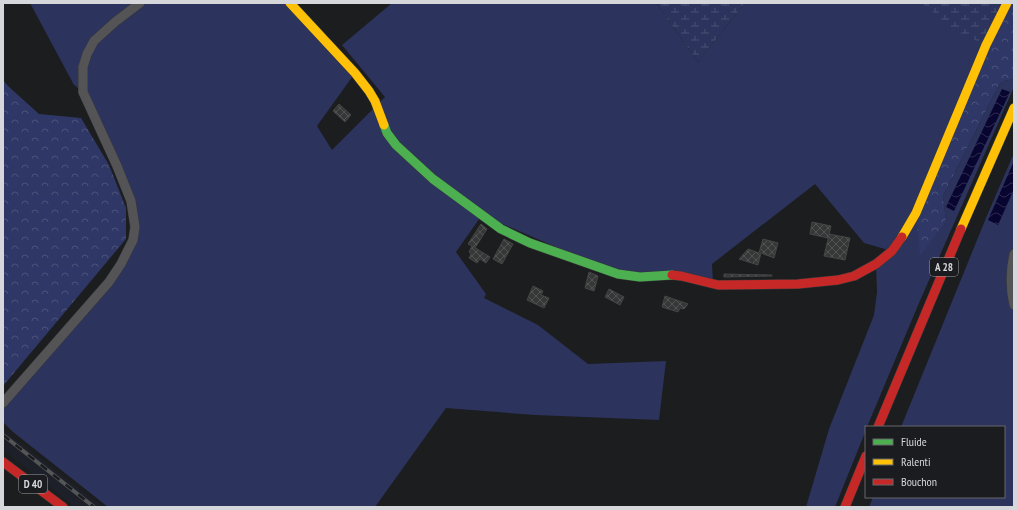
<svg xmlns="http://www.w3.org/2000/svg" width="1017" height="510" viewBox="0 0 1017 510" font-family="'PT Sans Narrow',sans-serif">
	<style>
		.built { fill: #1e2029 }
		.green { fill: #2c335c }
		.forest { fill: url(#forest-crowns) }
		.wetland { fill: url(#wetland-marsh) }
		.water { fill: url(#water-waves) }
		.building { fill: url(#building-cross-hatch); stroke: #444545 }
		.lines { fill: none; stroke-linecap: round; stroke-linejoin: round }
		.street-casing { stroke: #38393b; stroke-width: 10 }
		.fast-casing { stroke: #38393b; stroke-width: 10 }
		.slow-casing { stroke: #38393b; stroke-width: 10 }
		.jam-casing { stroke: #38393b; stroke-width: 10 }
		.street { stroke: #545457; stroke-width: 9 }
		.fast { stroke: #4caf50; stroke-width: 9 }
		.slow { stroke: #ffc107; stroke-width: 9 }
		.jam { stroke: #c62828; stroke-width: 9 }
		.rail-casing { stroke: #545557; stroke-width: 4 }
		.rail { stroke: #1b1c20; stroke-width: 2.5; stroke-dasharray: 8; stroke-linecap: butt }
		.labels { text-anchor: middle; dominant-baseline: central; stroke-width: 4; stroke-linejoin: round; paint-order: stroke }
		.shield { fill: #1b1c20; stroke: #9e9fa2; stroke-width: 1 }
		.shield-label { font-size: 11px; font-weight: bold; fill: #d6d7da }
	</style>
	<defs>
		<pattern id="forest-crowns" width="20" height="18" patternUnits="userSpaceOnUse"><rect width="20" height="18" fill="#2e3765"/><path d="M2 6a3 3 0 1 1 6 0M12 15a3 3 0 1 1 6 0" fill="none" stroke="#4c537a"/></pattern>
		<pattern id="wetland-marsh" width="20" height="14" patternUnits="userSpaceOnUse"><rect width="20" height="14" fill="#2c335c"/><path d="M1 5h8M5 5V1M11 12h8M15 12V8" fill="none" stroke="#4a5073"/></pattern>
		<pattern id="water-waves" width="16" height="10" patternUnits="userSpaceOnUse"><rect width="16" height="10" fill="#080531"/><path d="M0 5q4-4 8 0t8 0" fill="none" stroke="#2b294e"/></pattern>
		<pattern id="building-cross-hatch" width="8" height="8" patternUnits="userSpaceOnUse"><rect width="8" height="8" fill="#363737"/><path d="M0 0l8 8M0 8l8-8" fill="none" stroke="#525353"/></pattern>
	</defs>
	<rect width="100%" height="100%" fill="#1c1d1f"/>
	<path class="built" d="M3,428L10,435L103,507H75L3,450Z"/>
	<g class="green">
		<path d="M30,3H290L355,73L317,126L332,150L385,97L342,45L392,3H656L698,62L745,3H922L986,45L916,213L946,221L943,196L999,85L1004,81L1014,79V87L919,303L867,427H866V430L835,507H806L829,429L874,315L877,292L876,264L892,251L864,243L815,184L712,264L713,283L618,274L482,215L456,252L486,294L484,298L538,325L588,364L666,361L659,420L535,415L446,408L375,507H108L13,432L3,422V403L98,294L133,240L131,201L83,92L74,85Z"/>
		<path d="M1014,153V507H869L873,497H1004V427H901L986,218Z"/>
	</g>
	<g class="forest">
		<path d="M1007,3H1014V79L1004,81L999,85L943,196L946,221L920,256L916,213Z"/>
		<path d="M3,80L8,86L39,114L81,118L109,165L126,208V239L3,386Z"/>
	</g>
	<g class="wetland">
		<path d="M656,3H745L698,62Z"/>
		<path d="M922,3H1007L986,45L954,30Z"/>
	</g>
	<g class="water">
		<path d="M1002,89L1010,92L954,211L946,207Z"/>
		<path d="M1014,161V189L998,225L988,220Z"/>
	</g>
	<g class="building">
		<path d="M339,104L351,115L345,122L333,111Z"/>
		<path d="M812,222L831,226L829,234L850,238L845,260L824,256L829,235L828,238L810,234Z"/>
		<path d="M481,224L487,229L475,248L474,247L490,257L486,263L480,259L477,263L469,258L471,254L469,252L472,246L468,244Z"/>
		<path d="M504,239L513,244L502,264L493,259Z"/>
		<path d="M763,239L778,243L774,258L761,253L758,265L739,259L748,249L759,253Z"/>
		<path d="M589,272L598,276L594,291L585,288Z"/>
		<path d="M724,274L772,275V276L724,277Z"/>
		<path d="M533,286L543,291L541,295L549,298L544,308L527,300Z"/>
		<path d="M609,289L624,297L620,305L605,297Z"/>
		<path d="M665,296L688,304L684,309L680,308L678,312L662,307Z"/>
	</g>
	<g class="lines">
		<g class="street-casing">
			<g id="street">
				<path d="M1014,254C1010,272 1010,288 1014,305"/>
				<path d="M3,403L109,282L121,264L133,240L135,227L131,201L117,166L83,92V67L87,54L94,41L115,22L140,3"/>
			</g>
		</g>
		<g class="fast-casing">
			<path id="fast" d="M384,125L387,133L396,145L433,179L501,229L530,243L618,274L640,277L672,275"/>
		</g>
		<g class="slow-casing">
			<g id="slow">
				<path d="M290,3L355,73L369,91L375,101L384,125"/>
				<path d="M961,229L1014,108"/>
				<path d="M902,237L916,213L986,45L1007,3"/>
			</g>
		</g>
		<g class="jam-casing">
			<g id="jam">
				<path d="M672,275L681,276L718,285L798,284L838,280L854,276L876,264L892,251L902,237"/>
				<path d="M878,427L961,229"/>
				<path d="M3,462L63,507"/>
				<path d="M845,507L866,456"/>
			</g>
		</g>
		<use href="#street" class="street"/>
		<use href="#fast" class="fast"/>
		<use href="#slow" class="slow"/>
		<use href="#jam" class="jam"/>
		<g class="rail-casing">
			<path id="rail" d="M3,435L94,507"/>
		</g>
		<use href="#rail" class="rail"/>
	</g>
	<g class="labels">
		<g class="shield">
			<rect x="930" y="258" width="28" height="18" rx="3"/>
			<rect x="19" y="475" width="28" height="18" rx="3"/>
		</g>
		<g class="shield-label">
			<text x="944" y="267">A 28</text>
			<text x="33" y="484">D 40</text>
		</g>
	</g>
	<rect width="1017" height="510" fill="none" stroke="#d6d7da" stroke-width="8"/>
	<rect x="865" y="426" width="140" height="72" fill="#1b1c20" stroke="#66676a"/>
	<rect x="873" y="439" width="20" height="6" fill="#4caf50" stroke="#66676a"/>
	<text x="901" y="446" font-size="12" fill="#d6d7da">Fluide</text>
	<rect x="873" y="459" width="20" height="6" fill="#ffc107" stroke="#66676a"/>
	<text x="901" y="466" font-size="12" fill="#d6d7da">Ralenti</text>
	<rect x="873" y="479" width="20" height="6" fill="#c62828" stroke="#66676a"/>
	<text x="901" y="486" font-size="12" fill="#d6d7da">Bouchon</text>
</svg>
